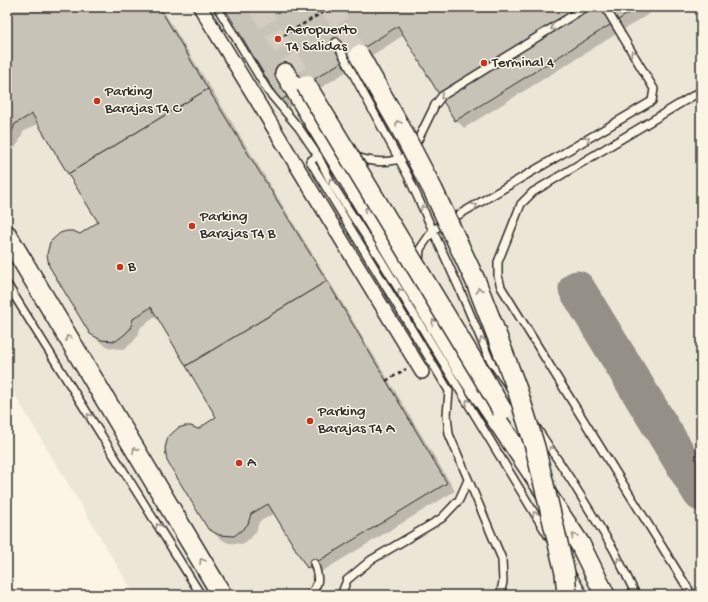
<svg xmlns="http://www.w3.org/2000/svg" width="708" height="602" viewBox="0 0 708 602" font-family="'Gochi Hand',sans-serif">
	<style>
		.built { fill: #ece6d7 }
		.shadow { fill: #0003 }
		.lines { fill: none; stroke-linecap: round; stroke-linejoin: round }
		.taxiway { stroke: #949088; stroke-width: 37 }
		.building { fill: #c8c3b7; stroke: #2b2b2b }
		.secondary-tunnel { stroke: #d2cdc0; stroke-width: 19; stroke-dasharray: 19 10; stroke-linecap: butt }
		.lane-casing { stroke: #2b2b2b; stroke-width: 10 }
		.street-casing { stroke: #2b2b2b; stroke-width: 16 }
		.secondary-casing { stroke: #2b2b2b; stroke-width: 22 }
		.path { stroke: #2b2b2b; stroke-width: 2.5; stroke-dasharray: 4 3; stroke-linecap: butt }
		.lane { stroke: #fcf5e5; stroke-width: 7 }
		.street { stroke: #fcf5e5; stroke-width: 13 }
		.secondary { stroke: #fcf5e5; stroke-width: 19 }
		.secondary-bridge-casing { stroke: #2b2b2b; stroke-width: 22; stroke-linecap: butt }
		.path-bridge { stroke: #2b2b2b; stroke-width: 2.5; stroke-dasharray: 4 3; stroke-linecap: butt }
		.secondary-bridge { stroke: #fcf5e5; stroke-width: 19 }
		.oneway { stroke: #949088 }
		.poi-dot { fill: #c8321e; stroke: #fcf5e5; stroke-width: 1.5 }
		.labels { text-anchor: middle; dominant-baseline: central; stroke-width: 3; stroke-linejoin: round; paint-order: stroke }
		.poi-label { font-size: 15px; fill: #2b2b2b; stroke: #fcf5e5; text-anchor: start }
	</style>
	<rect width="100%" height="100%" fill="#fcf5e5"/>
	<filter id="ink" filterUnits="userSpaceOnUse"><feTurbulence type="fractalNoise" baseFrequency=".025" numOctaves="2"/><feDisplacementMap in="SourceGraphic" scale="8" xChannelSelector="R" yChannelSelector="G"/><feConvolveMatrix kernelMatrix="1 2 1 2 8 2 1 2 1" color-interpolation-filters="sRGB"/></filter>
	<g filter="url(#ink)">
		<path class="built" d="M7,7H701V595H135L7,382Z"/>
		<g class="shadow">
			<path d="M7,7H161L334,289L455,491L316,575L308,567L275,513L259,522L256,532L250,538L243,544L228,543L218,537L209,528L198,430L218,417L157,316L141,327L137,337L132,343L124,349L110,348L100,342L91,333L80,235L100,222L39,123L23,132L19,142L14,149L7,153Z"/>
			<path d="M225,7H660L464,128L456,120L404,35L289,108L281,100Z"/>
		</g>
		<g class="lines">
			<path class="taxiway" d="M577,289L701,493"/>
		</g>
		<g class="building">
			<path d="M7,7H159L208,89L68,174L32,114L15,124L11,134L7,139Z"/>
			<path d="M224,7H639L455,121L398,26L280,101Z"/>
			<path d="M208,89L327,281L186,366L151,307L133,319L130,329L124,335L116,341L101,340L90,334L49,266L47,254L50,242L60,233L67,231H73L80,234L98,222L68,174Z"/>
			<path d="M327,281L447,483L307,568L268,504L251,514L248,524L242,530L234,536L219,535L208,529L167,461L165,448L168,437L178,428L185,426H191L198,429L216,417L186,366Z"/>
		</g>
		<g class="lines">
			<g class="secondary-tunnel">
				<path d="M258,7L306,85"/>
				<path d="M330,7L359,55"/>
			</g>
			<g class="lane-casing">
				<g id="lane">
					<path d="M217,7L268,91L299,128L318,156L332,184L381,260L550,539"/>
					<path d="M336,42L408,176L460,290L489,358L508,385"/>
					<path d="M318,156L310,161L449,391L447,415L449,434L502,559L503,582L500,595"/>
					<path d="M354,156C375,164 390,163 410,156L435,105L442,96L586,7"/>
					<path d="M419,262L420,249L433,230L652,101L654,89L605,7"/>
					<path d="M7,284L201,595"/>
					<path d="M536,427L571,480L614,550L636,595"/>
					<path d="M571,573L584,595"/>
					<path d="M310,595C320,583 319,578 314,563"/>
					<path d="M341,595L347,580L371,560L442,518L459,500L468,480"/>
					<path d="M692,595L501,287L498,276V262L521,204L533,192L701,91"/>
				</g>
			</g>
			<g class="street-casing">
				<path id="street" d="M200,7L422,372"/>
			</g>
			<g class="secondary-casing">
				<g id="secondary">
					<path d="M285,73L462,368L580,544L605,595"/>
					<path d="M7,235L222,595"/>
				</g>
			</g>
			<path class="path" d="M386,381L406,369"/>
			<use href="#lane" class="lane"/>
			<use href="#street" class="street"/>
			<use href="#secondary" class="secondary"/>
			<g class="secondary-bridge-casing">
				<g id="secondary-bridge">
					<path d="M359,55L400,127L433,190L476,282L497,336L518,392L535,447L565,573L567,595"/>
					<path d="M306,85L481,374L502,410"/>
				</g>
			</g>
			<path class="path-bridge" d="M278,39L330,8"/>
			<use href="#secondary-bridge" class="secondary-bridge"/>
		</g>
		<defs><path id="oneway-chevron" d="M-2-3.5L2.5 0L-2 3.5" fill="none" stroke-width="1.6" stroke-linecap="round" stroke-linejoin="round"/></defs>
		<g class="oneway">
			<use href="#oneway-chevron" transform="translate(553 28) rotate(148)"/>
			<use href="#oneway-chevron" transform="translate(633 53) rotate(-121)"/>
			<use href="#oneway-chevron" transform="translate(443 97) rotate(141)"/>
			<use href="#oneway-chevron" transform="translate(398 123) rotate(-120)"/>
			<use href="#oneway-chevron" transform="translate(587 139) rotate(-31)"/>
			<use href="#oneway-chevron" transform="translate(331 181) rotate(-119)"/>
			<use href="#oneway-chevron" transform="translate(475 206) rotate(-31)"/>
			<use href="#oneway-chevron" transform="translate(423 208) rotate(-115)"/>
			<use href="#oneway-chevron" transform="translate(367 210) rotate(-121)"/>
			<use href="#oneway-chevron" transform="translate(479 290) rotate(-112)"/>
			<use href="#oneway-chevron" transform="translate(400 291) rotate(-121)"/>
			<use href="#oneway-chevron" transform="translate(434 322) rotate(-121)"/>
			<use href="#oneway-chevron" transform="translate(68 338) rotate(-121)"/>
			<use href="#oneway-chevron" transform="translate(482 340) rotate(-113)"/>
			<use href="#oneway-chevron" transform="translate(468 402) rotate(-121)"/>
			<use href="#oneway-chevron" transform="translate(89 416) rotate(-122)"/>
			<use href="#oneway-chevron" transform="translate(551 449) rotate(-123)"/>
			<use href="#oneway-chevron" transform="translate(135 450) rotate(-121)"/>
			<use href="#oneway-chevron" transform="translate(535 514) rotate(-121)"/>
			<use href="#oneway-chevron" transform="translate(158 526) rotate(-122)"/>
			<use href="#oneway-chevron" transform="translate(574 536) rotate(-124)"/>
			<use href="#oneway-chevron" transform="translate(619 560) rotate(-116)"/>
			<use href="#oneway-chevron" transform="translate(202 561) rotate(-121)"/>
		</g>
	</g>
	<g class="poi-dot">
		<circle cx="278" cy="39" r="4"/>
		<circle cx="484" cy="63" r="4"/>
		<circle cx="97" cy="101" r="4"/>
		<circle cx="192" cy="226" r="4"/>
		<circle cx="120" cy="267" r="4"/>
		<circle cx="310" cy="421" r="4"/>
		<circle cx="239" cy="463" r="4"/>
	</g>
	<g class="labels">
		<g class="poi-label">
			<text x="286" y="30">Aeropuerto<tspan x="286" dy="17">T4 Salidas</tspan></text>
			<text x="492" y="63">Terminal 4</text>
			<text x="105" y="92">Parking<tspan x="105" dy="17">Barajas T4 C</tspan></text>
			<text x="200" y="217">Parking<tspan x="200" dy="17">Barajas T4 B</tspan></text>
			<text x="128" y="267">B</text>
			<text x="318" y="412">Parking<tspan x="318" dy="17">Barajas T4 A</tspan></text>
			<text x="247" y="463">A</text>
		</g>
	</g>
	<rect width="708" height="602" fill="none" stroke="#fcf5e5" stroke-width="24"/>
	<rect x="12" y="12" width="684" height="578" fill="none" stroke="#2b2b2b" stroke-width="1.5" filter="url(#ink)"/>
</svg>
